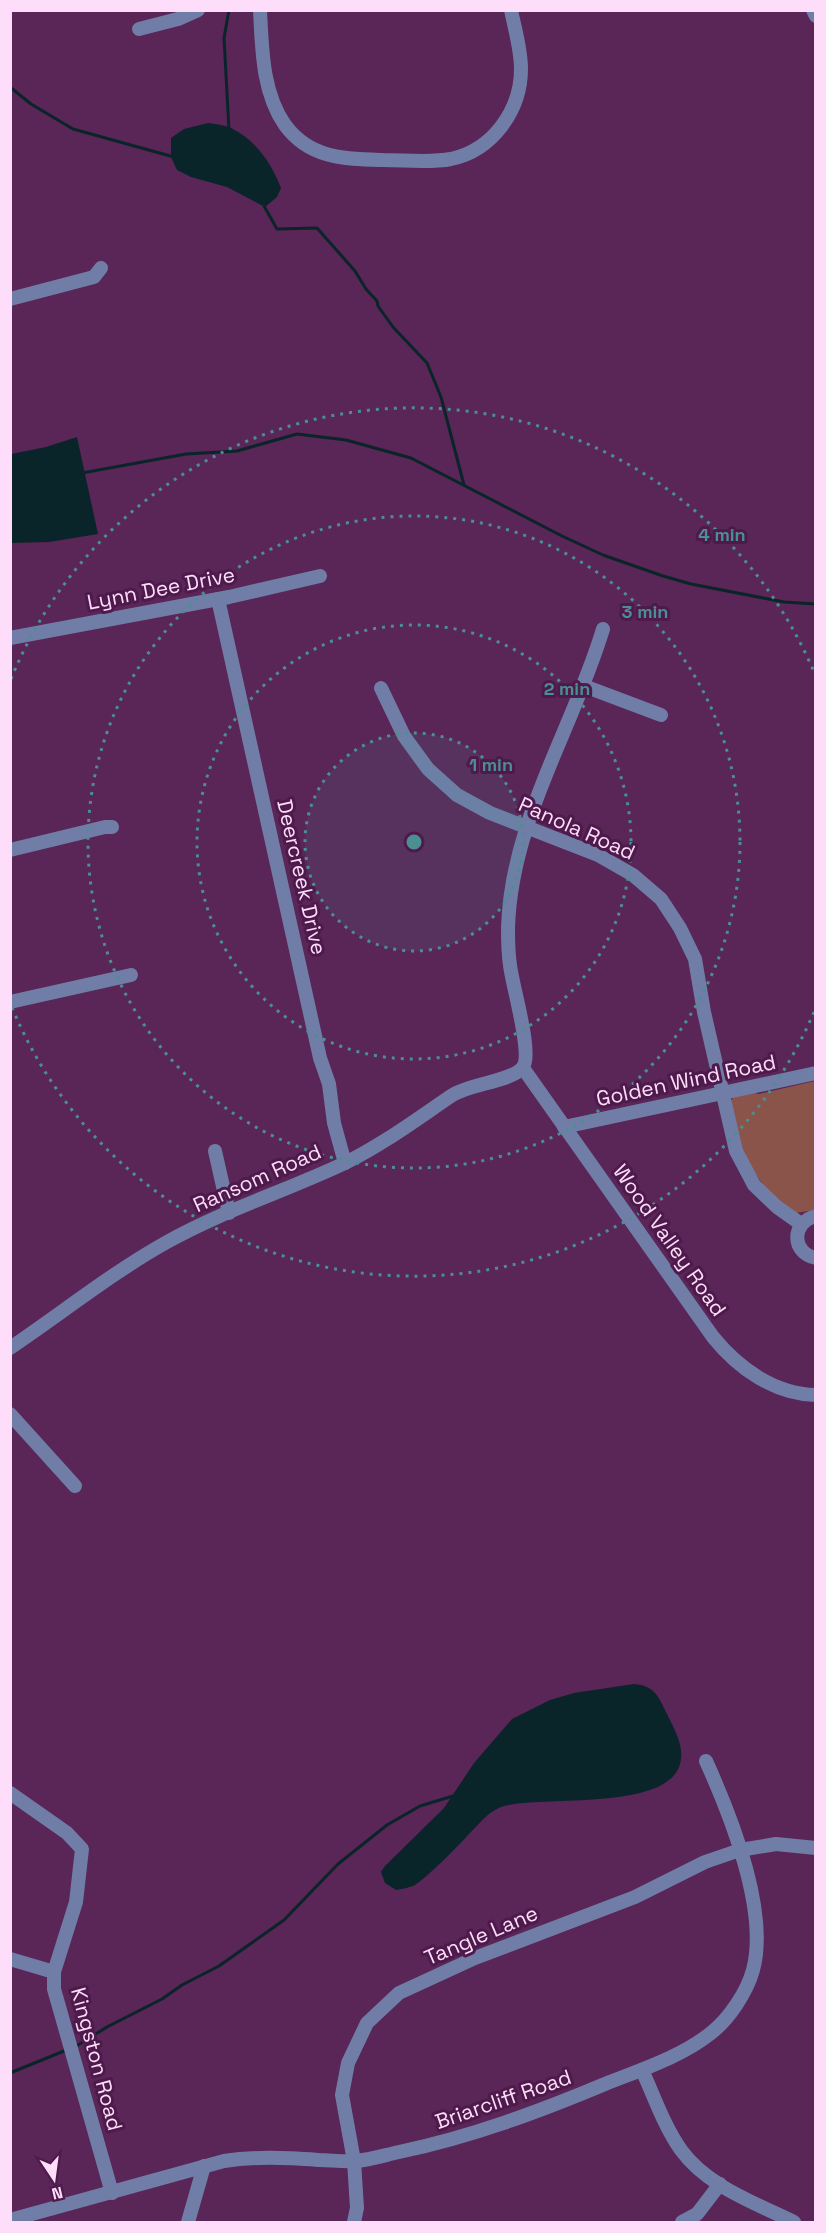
<svg xmlns="http://www.w3.org/2000/svg" width="826" height="2233" viewBox="0 0 826 2233" font-family="'Space Grotesk',sans-serif">
	<style>
		.green { fill: #8a544b }
		.water { fill: #0a2529 }
		.lines { fill: none; stroke-linecap: round; stroke-linejoin: round }
		.stream { stroke: #0a2529; stroke-width: 3 }
		.minor { stroke: #707ea7; stroke-width: 14 }
		.ring { fill: none; stroke: #4a9091; stroke-width: 3; stroke-dasharray: 3 6 }
		.labels { text-anchor: middle; dominant-baseline: central; stroke-width: 6; stroke-linejoin: round; paint-order: stroke }
		.street-label { font-size: 21px; fill: #fdddf9; stroke: #4e1a4c }
		.centre { fill: #4a9091; stroke: #4e1a4c; stroke-width: 3 }
		.ring-label { font-size: 18px; text-anchor: middle; font-weight: bold; fill: #4a9091; stroke: #4e1a4c; stroke-width: 6; stroke-linejoin: round; paint-order: stroke }
	</style>
	<rect width="100%" height="100%" fill="#5a2557"/>
	<path class="green" d="M815,1081V1210L796,1213L769,1193L744,1158L730,1104L733,1097L751,1092L759,1094Z"/>
	<g class="water">
		<path d="M208,123C215,124 224,125 231,128C255,139 272,164 281,188L277,197L265,207L227,187L191,177L177,170L171,157V138L184,129Z"/>
		<path d="M77,437L98,534L49,542L11,543V454L46,447Z"/>
		<path d="M634,1684C654,1686 658,1695 666,1712C673,1727 683,1742 681,1759C675,1814 538,1794 501,1807C488,1812 480,1823 470,1833C460,1844 425,1880 413,1886C408,1888 401,1889 396,1890L385,1883L381,1872L385,1866L444,1808L474,1763L512,1719L550,1700L574,1693Z"/>
	</g>
	<g class="lines">
		<g class="stream">
			<path d="M229,10L224,38L229,130"/>
			<path d="M10,87L31,104L73,129L174,157"/>
			<path d="M264,206L277,229L317,228L355,271L366,289L377,301L378,306L393,327L427,363L441,397L464,485"/>
			<path d="M82,473L186,454L237,451L297,434L346,440L411,458L562,536L603,555L663,576L691,584L784,602L816,604"/>
			<path d="M78,2045L107,2027L162,1999L182,1985L219,1966L284,1920L338,1864L387,1825L420,1806L453,1796"/>
			<path d="M10,2073L64,2051"/>
		</g>
		<g class="minor">
			<path d="M260,10C262,48 262,92 285,125C310,159 345,159 383,160C405,160 430,163 451,159C493,150 521,110 521,69C521,49 515,30 511,10"/>
			<path d="M813,10L816,16"/>
			<path d="M139,29L178,19L198,10"/>
			<path d="M10,299L94,277L101,268"/>
			<path d="M218,599L320,1058L329,1084L334,1123L345,1163"/>
			<path d="M10,638L229,597L320,576"/>
			<path d="M584,686L661,715"/>
			<path d="M381,688L404,736L428,769L457,795L490,813L598,855L633,875L661,899L680,928L695,959L704,1012L736,1151L754,1185L777,1207L801,1224"/>
			<path d="M10,850L105,827H112"/>
			<path d="M10,1002L131,975"/>
			<path d="M523,1068L713,1337C738,1368 774,1394 816,1395"/>
			<path d="M564,1127L816,1073"/>
			<path d="M215,1151L229,1213"/>
			<path d="M816,1216C791,1222 791,1253 816,1258"/>
			<path d="M10,1348C62,1313 113,1272 167,1242C224,1210 286,1191 345,1163C382,1145 417,1119 451,1096C468,1084 514,1081 523,1067C533,1053 512,985 510,965C508,953 508,940 508,928C511,821 573,729 603,629"/>
			<path d="M10,1414L75,1486"/>
			<path d="M10,1793L67,1833L82,1849L76,1902L54,1972V1989L112,2193"/>
			<path d="M10,1959L54,1972"/>
			<path d="M642,2070C654,2096 664,2126 681,2150C707,2186 755,2203 794,2222"/>
			<path d="M10,2220L224,2161C256,2156 287,2158 319,2160C330,2160 343,2162 355,2161C370,2160 385,2155 399,2152C471,2137 538,2112 605,2084C640,2070 681,2057 711,2033C729,2019 747,1992 753,1970C769,1911 730,1814 706,1761"/>
			<path d="M188,2222L204,2166"/>
			<path d="M354,2222L357,2208L354,2161L342,2095L348,2063L367,2023L399,1993L475,1958L635,1897L705,1862L740,1850L776,1844L816,1848"/>
			<path d="M682,2222L697,2214L720,2184"/>
		</g>
	</g>
	<circle cx="414" cy="842" r="109" fill="#4a9091" fill-opacity=".12"/>
	<g class="ring">
		<circle cx="414" cy="842" r="109"/>
		<circle cx="414" cy="842" r="217"/>
		<circle cx="414" cy="842" r="326"/>
		<path d="M814 1012A435 435 0 0 1 11 1005M11 679A435 435 0 0 1 814 672"/>
	</g>
	<g class="labels">
		<g class="street-label">
			<text transform="translate(161 588) rotate(-11)">Lynn Dee Drive</text>
			<text transform="translate(577 828) rotate(24)">Panola Road</text>
			<text transform="translate(302 877) rotate(77)">Deercreek Drive</text>
			<text transform="translate(686 1080) rotate(-12)">Golden Wind Road</text>
			<text transform="translate(257 1178) rotate(-24)">Ransom Road</text>
			<text transform="translate(670 1240) rotate(55)">Wood Valley Road</text>
			<text transform="translate(481 1935) rotate(-23)">Tangle Lane</text>
			<text transform="translate(97 2059) rotate(75)">Kingston Road</text>
			<text transform="translate(503 2099) rotate(-19)">Briarcliff Road</text>
		</g>
	</g>
	<circle cx="414" cy="842" r="9" class="centre"/>
	<g class="ring-label">
		<text x="722" y="541">4 min</text>
		<text x="645" y="618">3 min</text>
		<text x="567" y="695">2 min</text>
		<text x="491" y="771">1 min</text>
	</g>
	<rect width="826" height="2233" fill="none" stroke="#fdddf9" stroke-width="24"/>
	<g transform="translate(54 2179) rotate(167)" stroke="#4e1a4c" stroke-width="4.5" paint-order="stroke">
	<path d="M0-4.5L10 22L0 15L-10 22Z" fill="#fdddf9"/>
	<text y="-9" font-size="16" font-weight="bold" text-anchor="middle" fill="#fdddf9">N</text>
	</g>
</svg>
